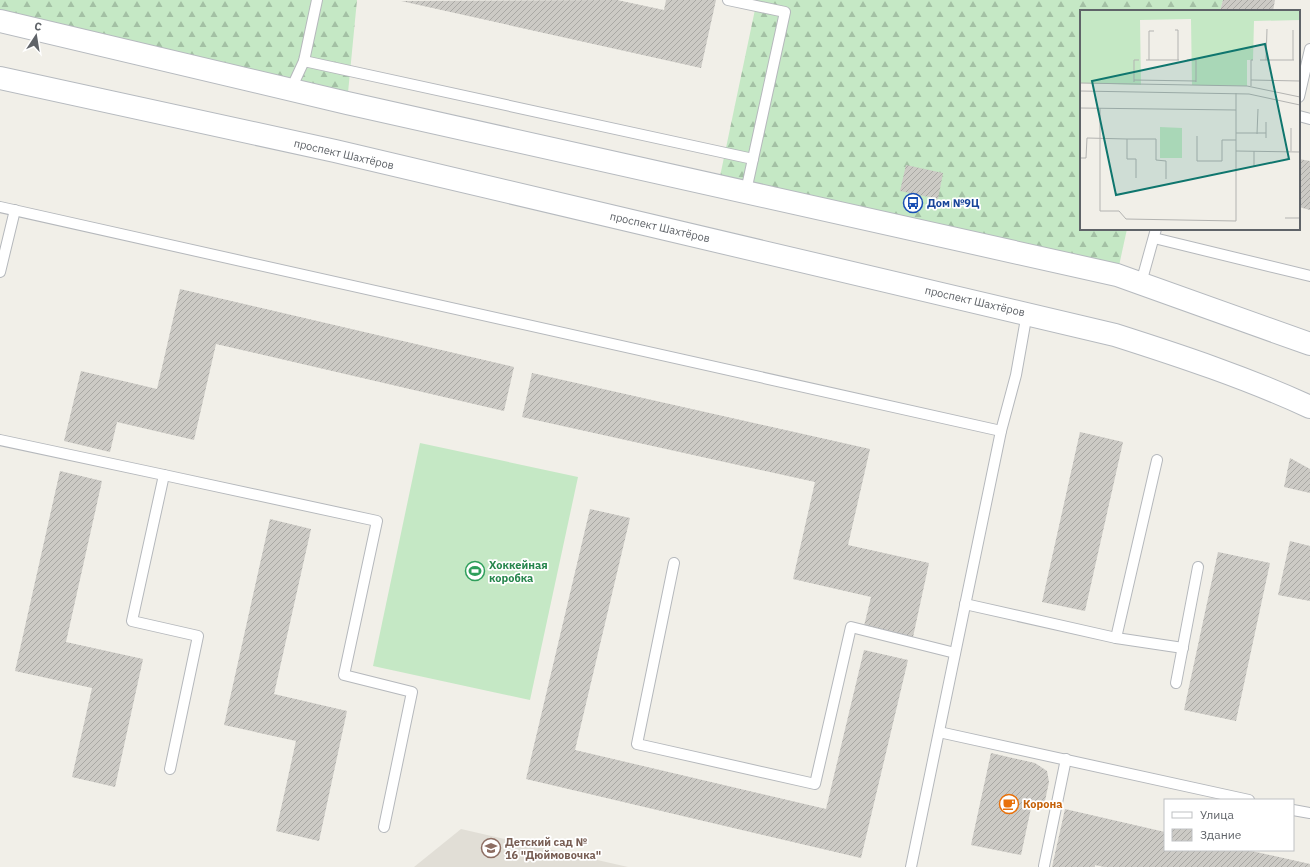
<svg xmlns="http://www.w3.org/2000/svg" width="1310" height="867" viewBox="0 0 1310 867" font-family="'IBM Plex Sans',sans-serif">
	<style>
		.education { fill: #e1ded6 }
		.grass { fill: #c5e8c5 }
		.forest { fill: url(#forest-firs) }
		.building { fill: url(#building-hatch) }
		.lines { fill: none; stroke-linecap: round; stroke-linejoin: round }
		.service-casing { stroke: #b5b8bc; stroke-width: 12 }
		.secondary-casing { stroke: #b6babf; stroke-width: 24 }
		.service { stroke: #fff; stroke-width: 10 }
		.secondary { stroke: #fff; stroke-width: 22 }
		.labels { text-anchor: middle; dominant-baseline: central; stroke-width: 3.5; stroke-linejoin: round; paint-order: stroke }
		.street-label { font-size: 11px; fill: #5f6368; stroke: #fff }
		.transit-label { font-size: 11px; font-weight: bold; fill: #164399; stroke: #fff; text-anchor: start }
		.leisure-label { font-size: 11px; font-weight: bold; fill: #27864d; stroke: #fff; text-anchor: start }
		.food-label { font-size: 11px; font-weight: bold; fill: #c56008; stroke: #fff; text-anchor: start }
		.education-label { font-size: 11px; font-weight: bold; fill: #785e54; stroke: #fff; text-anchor: start }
		.inset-road { fill: none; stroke: #b3b3b1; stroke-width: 1 }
		.view { fill: #0f766e; fill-opacity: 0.15; stroke: #0f766e; stroke-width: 2 }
		.inset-edge { fill: none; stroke: #5f6368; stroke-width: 2 }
	</style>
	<defs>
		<pattern id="forest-firs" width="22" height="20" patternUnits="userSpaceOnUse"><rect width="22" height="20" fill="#c5e8c5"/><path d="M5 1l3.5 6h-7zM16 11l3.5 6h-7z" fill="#a3c0a4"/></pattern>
		<pattern id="building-hatch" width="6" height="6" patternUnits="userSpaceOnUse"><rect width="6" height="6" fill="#cccac5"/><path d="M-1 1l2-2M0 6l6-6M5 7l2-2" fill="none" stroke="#a9a8a4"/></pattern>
	</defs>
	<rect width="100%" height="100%" fill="#f1efe8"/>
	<path class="education" d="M461,829L628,867H414Z"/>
	<path class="grass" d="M420,443L578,477L530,700L373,666Z"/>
	<g class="forest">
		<path d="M0,0H357L347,103L0,20Z"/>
		<path d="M757,0H1223L1220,11H1081V229H1127L1117,275L718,186Z"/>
	</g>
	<g class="building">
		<path d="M617,0L664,10L666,0H716L701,68L401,1Z"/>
		<path d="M1223,0H1275L1273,11H1220Z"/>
		<path d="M1299,159L1310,161V210L1299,207Z"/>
		<path d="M906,165L943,173L938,199L900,191Z"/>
		<path d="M180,289L514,367L504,411L216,344L194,440L117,422L110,452L64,441L81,371L157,389Z"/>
		<path d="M532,373L870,449L848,545L929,563L913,637L864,626L871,597L793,579L815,482L522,417Z"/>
		<path d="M1080,432L1123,442L1085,611L1042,602Z"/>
		<path d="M1290,458L1310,469V493L1284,487Z"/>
		<path d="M60,471L102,481L66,642L143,659L115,787L72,777L92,688L15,671Z"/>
		<path d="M590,509L630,518L575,750L826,809L864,650L908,660L861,858L526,779Z"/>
		<path d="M270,519L311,529L274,694L347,711L319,841L276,831L296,741L224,725Z"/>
		<path d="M1290,541L1310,546V601L1278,595Z"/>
		<path d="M1218,552L1270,563L1236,721L1184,710Z"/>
		<path d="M991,753L1035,763L1047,771L1049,782L1045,801L1031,808L1021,855L971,845Z"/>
		<path d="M1065,809L1165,832V850H1247L1310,864V867H1104L1095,865V867H1052Z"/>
	</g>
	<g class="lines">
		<g class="service-casing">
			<g id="service">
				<path d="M728,0L785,12L746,191"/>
				<path d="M304,61L753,159"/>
				<path d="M291,89L304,61L317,0"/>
				<path d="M1299,97L1310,49"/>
				<path d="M1299,116L1310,119"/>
				<path d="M0,207L1001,431L1016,375L1027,313"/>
				<path d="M1154,238L1310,276"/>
				<path d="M0,272L15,210"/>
				<path d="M1141,283L1156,229"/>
				<path d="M0,440L164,475L132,621L198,636L170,769"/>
				<path d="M164,475L377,521L344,675L412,692L384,827"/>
				<path d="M674,563L637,744L815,784L851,627L955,653"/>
				<path d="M965,604L1116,638L1183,648"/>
				<path d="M1116,638L1157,460"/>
				<path d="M1176,683L1198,567"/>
				<path d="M939,732L1249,800"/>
				<path d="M1293,810L1310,813"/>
				<path d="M1044,866L1066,759"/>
				<path d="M911,867L1001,431"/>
			</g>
		</g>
		<g class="secondary-casing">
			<g id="secondary">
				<path d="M0,21L347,103L1117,275L1310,344"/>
				<path d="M0,78L335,151L1115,335C1181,356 1247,378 1310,407"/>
			</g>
		</g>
		<use href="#service" class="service"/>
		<use href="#secondary" class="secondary"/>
	</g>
	<defs>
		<g id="bus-ring" transform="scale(1)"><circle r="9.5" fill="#fff" stroke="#1a4fb4" stroke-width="1.5"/><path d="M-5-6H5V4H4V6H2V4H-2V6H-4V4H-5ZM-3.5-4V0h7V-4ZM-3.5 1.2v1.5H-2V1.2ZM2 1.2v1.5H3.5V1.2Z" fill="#1a4fb4"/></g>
		<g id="stadium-ring" transform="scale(1)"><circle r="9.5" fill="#fff" stroke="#2e9e5b" stroke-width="1.5"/><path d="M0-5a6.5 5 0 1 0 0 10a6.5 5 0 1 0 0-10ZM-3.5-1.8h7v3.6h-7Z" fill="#2e9e5b"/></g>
		<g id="cafe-ring" transform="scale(1)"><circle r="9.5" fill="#fff" stroke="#e8710a" stroke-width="1.5"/><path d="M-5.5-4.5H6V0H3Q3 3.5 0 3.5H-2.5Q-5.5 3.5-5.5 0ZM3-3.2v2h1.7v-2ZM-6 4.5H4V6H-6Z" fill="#e8710a"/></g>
		<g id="school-ring" transform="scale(1)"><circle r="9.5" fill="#fff" stroke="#8d6e63" stroke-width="1.5"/><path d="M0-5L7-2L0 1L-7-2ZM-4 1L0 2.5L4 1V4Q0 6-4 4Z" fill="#8d6e63"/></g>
	</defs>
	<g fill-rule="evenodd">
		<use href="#bus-ring" x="913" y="203"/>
		<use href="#stadium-ring" x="475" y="571"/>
		<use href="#cafe-ring" x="1009" y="804"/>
		<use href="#school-ring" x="491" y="848"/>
	</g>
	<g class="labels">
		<g class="street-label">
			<text transform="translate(344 154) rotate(13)">проспект Шахтёров</text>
			<text transform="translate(660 227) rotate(13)">проспект Шахтёров</text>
			<text transform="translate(975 301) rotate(13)">проспект Шахтёров</text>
		</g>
		<g class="transit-label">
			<text x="927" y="203">Дом №9Ц</text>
		</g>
		<g class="leisure-label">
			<text x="489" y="565">Хоккейная<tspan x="489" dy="13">коробка</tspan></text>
		</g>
		<g class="food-label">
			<text x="1023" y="804">Корона</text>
		</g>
		<g class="education-label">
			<text x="505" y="842">Детский сад №<tspan x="505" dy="13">16 "Дюймовочка"</tspan></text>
		</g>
	</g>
	<g transform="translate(1080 10)">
		<rect width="220" height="220" fill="#f1efe8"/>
		<path d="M80,117L102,118V148H80Z" fill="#c5e8c5"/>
		<path d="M0,0H220V10L174,11L173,50H167V76L112,75L111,9L60,10L61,75L0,73Z" fill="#c5e8c5"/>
		<path class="inset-road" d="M95,20H98V50M66,50H99M69,50V21H74M107,50H116V72M180,50H214M186,50L187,19M213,50V20M54,70L116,71M171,70L220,71M54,72V50H59M0,73L167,76L220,87M171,76V50H173M0,81L169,84L220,95M0,98L156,100V83M20,98V201H39L46,209L156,211V100M186,112V128M211,118V141M156,123H186M177,124L178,99M117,126V151H142V130H156M47,129H76V150L86,151V169M156,141L220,142M174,141V156M0,148H6L7,128L47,129V149H56V168M205,208H220"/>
		<path class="view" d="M185,34L209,149L36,185L12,71Z"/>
		<rect width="220" height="220" class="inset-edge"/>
	</g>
	<rect x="1164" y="799" width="130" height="52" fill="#ffffff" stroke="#bfc1c3"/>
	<rect x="1172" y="812" width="20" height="6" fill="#ffffff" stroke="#bfc1c3"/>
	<text x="1200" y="819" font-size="12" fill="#5f6368">Улица</text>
	<rect x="1172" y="829" width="20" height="12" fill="url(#building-hatch)" stroke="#bfc1c3"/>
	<text x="1200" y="839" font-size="12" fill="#5f6368">Здание</text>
	<g transform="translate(36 36) rotate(12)" stroke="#ffffff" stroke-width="3" paint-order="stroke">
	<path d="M0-3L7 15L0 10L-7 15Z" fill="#5f6368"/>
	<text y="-6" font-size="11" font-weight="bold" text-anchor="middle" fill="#5f6368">С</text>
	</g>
</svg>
